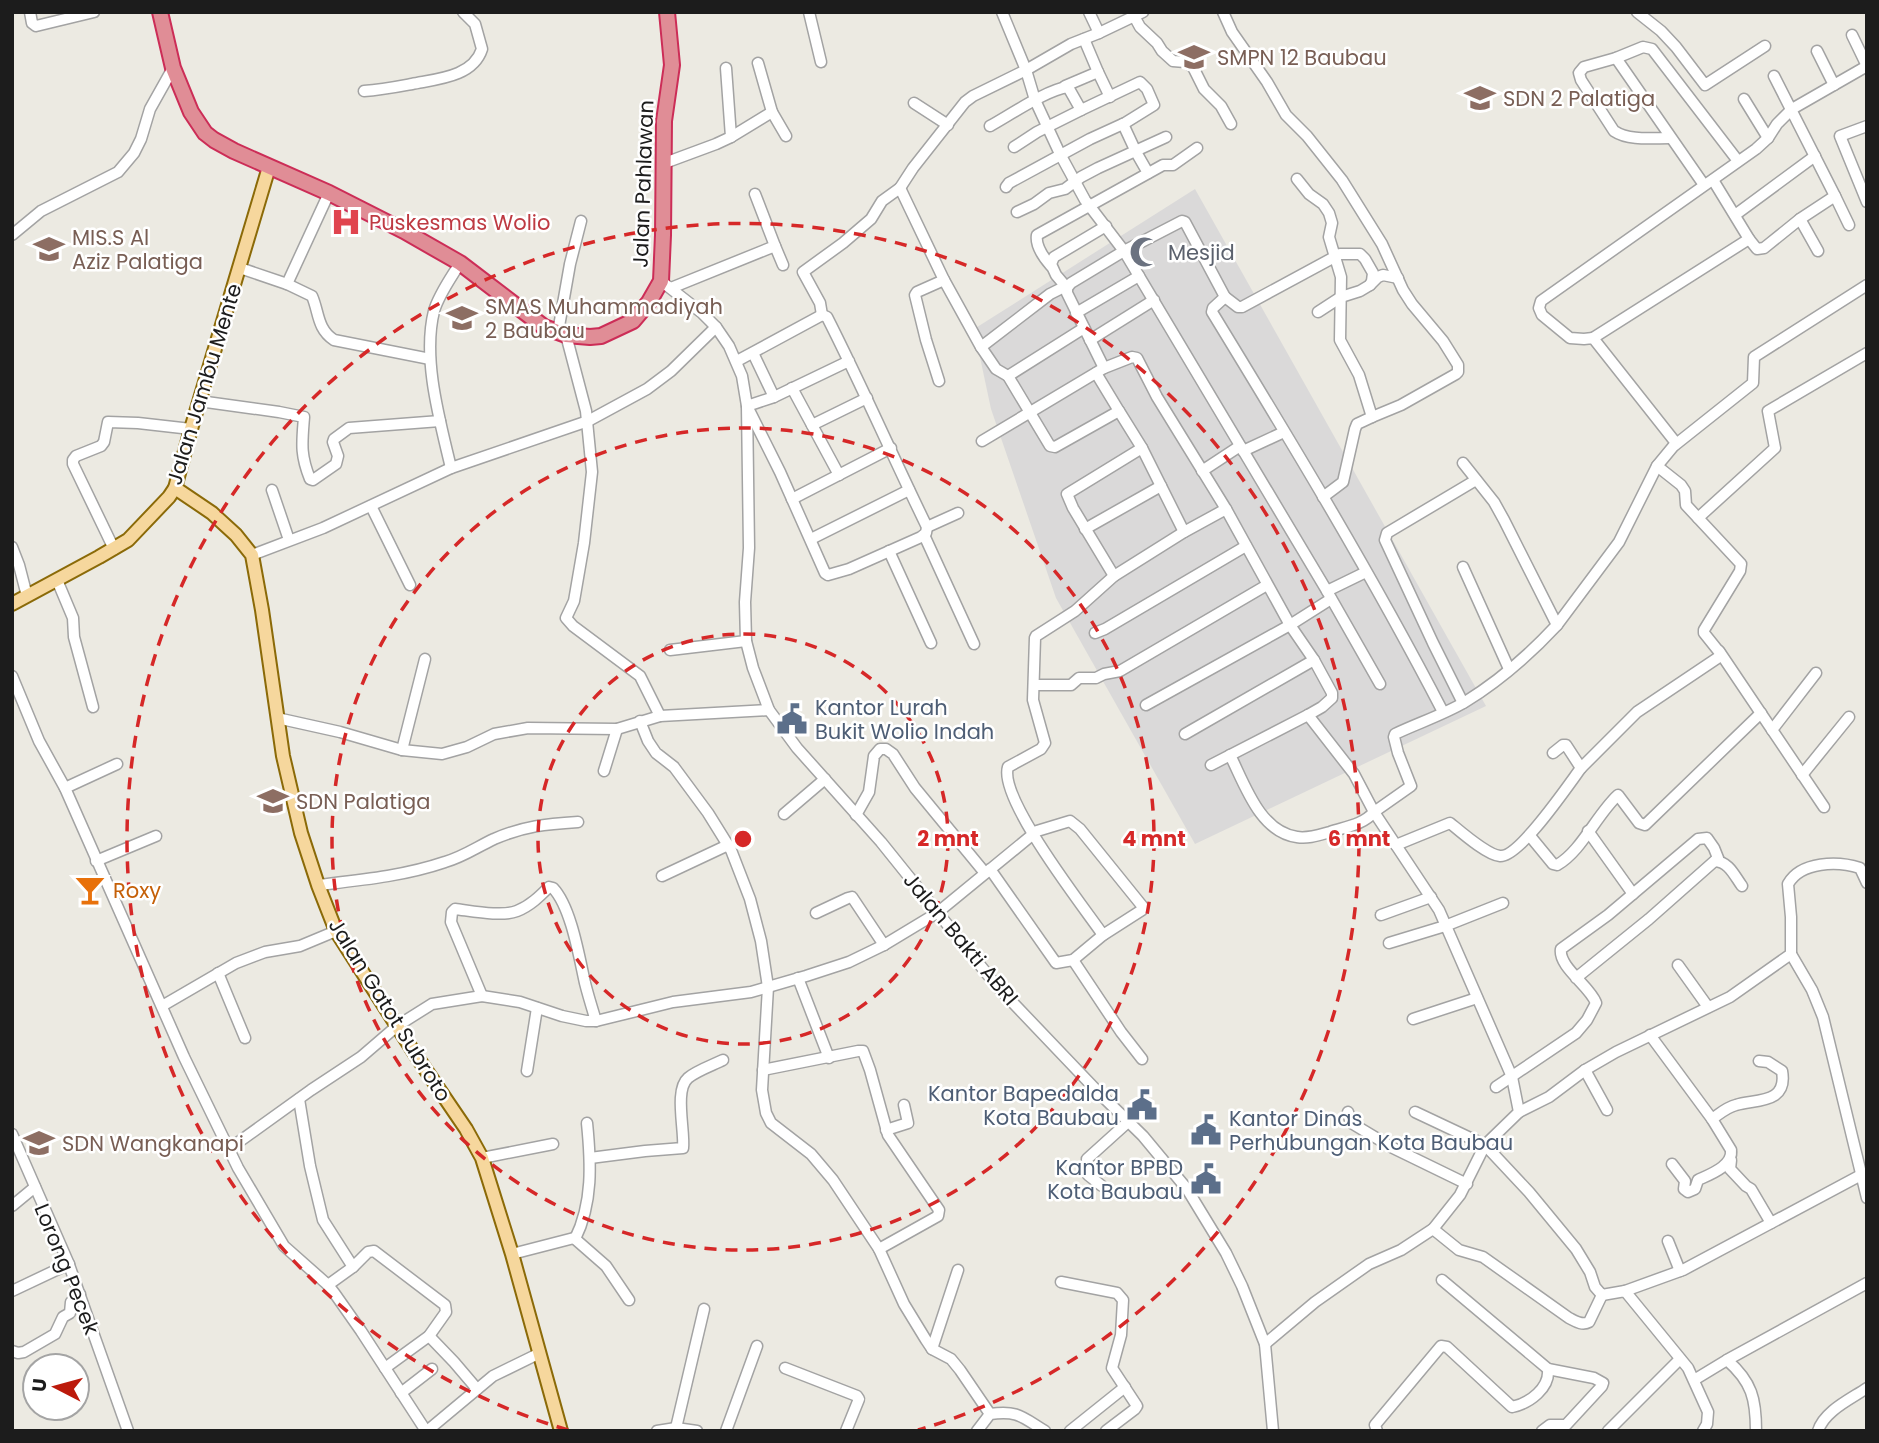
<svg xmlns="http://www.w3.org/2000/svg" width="1879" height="1443" viewBox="0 0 1879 1443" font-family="Poppins,sans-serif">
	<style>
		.residential { fill: #dad9d9 }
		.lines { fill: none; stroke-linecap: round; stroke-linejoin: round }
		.minor-casing { stroke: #a3a3a3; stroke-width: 13 }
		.major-casing { stroke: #8b6a08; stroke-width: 16 }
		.highway-casing { stroke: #cc2d57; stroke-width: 18 }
		.minor { stroke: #fff; stroke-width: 10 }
		.major { stroke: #f6d79d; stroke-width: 12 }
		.highway { stroke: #e08d96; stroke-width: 14 }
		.ring { fill: none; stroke: #d62828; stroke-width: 3.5; stroke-dasharray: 12 9 }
		.labels { text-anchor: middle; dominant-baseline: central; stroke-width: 5; stroke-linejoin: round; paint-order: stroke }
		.education-label { font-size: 21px; fill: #785e54; stroke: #fff; text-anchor: start }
		.street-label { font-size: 21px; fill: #1c1c1c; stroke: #fff }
		.health-label { font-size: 21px; fill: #be3a42; stroke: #fff; text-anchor: start }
		.worship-label { font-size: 21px; fill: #5b616d; stroke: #fff; text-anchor: start }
		.service-label { font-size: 21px; fill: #4e5e75; stroke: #fff; text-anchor: start }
		.food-label { font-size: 21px; fill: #c56008; stroke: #fff; text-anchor: start }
		.centre { fill: #d62828; stroke: #fff; stroke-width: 3.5 }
		.ring-label { font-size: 21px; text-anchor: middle; font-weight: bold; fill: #d62828; stroke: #fff; stroke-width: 5; stroke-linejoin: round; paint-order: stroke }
	</style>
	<rect width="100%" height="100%" fill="#eceae2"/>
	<path class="residential" d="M1195,189L1486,706L1195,844L1056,598L991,409L974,329Z"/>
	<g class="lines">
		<g class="minor-casing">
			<g id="minor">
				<path d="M30,12L32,23L36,26L94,12"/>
				<path d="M809,12L821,62"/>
				<path d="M1002,12L1026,70L1035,100L1060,154L1085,200L1124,251L1327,591L1380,684"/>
				<path d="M1089,12L1099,33"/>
				<path d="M1223,12L1232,32L1267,82L1286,115L1307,136L1342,180L1382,244L1403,290L1412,304L1443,341L1458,365V372L1456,374L1401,405L1372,417"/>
				<path d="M1637,12L1661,31L1676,47L1705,85L1765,46"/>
				<path d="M1134,16L1140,27L1157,43L1162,51L1173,61L1185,62L1193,67L1204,89L1221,106L1231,124"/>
				<path d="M1852,35L1867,66"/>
				<path d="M1817,51L1834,85"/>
				<path d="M1616,58L1704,185"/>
				<path d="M758,63L772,112L786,136"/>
				<path d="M1098,72L1110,97"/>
				<path d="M1065,86L1098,72L1084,39"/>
				<path d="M364,91C381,90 396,87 412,84C437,79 473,77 482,49L475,24L463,12"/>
				<path d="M1744,99L1768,138"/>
				<path d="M914,103L948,125"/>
				<path d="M1123,124L1136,152L1148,173"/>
				<path d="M990,126C1010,115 1048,89 1068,87L1081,110L1037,132L1014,147"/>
				<path d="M1867,126L1840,136L1867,202"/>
				<path d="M731,137L772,112"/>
				<path d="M1670,138C1652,138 1629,141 1614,131L1581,80L1579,73L1584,67L1616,58L1643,47L1652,49L1738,161"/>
				<path d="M662,164L716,144L731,137L726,68"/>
				<path d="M1297,179L1309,194L1323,204L1329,213L1332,223L1329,237L1341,277L1340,340L1359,375L1372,417L1357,424L1355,429L1343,482L1323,497"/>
				<path d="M1006,187L1009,183L1090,139L1125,123L1154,105L1147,89L1140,82L1081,110"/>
				<path d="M900,188L913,168L965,102L973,96L1026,70L1071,44L1099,33L1143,12"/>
				<path d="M1835,196L1849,225"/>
				<path d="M1017,212L1034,204L1049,193L1065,189L1081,177L1098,168L1166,137"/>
				<path d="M1735,215L1815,156"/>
				<path d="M1800,219L1818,251"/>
				<path d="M12,235L41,211L118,172L134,153L141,139L150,109L173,68"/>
				<path d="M1749,239L1757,249L1764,248L1800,219L1835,196L1774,76"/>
				<path d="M775,246L783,265"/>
				<path d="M460,263C451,278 439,294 434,311C422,359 440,421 451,468L588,421L647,389L671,371L716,327"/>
				<path d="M1051,266C1044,258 1035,246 1037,235L1163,165H1173L1197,148"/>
				<path d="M240,268L287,284L312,296C319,312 317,329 334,340L430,359"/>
				<path d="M661,281L702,313L716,327L729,346L742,376L747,406L749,548L745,602L746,641L753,668L769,710L797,748L881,842L996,985L1099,1093L1143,1136L1187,1189L1226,1253L1242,1286L1265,1344L1273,1431"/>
				<path d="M287,284L329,193"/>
				<path d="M1370,285L1372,281L1373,273L1365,259L1360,254H1340L1242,307H1238L1225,297L1213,308L1212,312C1292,443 1372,575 1443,712"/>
				<path d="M671,288L775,246L755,194"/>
				<path d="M1318,312L1341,297L1360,291L1370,285L1378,277L1383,275L1398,278"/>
				<path d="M1076,313L1139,276"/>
				<path d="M822,315L820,303L803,272L843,243L871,219L882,201L900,188L944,280L981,347L1050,294L1062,288H1067L1071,283L1124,251L1182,221L1185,222L1225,297"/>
				<path d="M558,332L570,264L581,221"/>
				<path d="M566,335L586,411L592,472L584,543L574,601L566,618L573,626L640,676L660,716"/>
				<path d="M1593,338L1749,239L1713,180"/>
				<path d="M1090,340L1154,300"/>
				<path d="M981,347L996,369L1008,376L1050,446L1055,447L1119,411L1142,448L1184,532"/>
				<path d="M753,353L774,397"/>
				<path d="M737,361L822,315L827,317C862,386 893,457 927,527L926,533L921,537L849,569L828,575L825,573L780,472L747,406L774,397L849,361"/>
				<path d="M1104,368L1067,293V288L1056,275L1051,264L1054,257L1106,226"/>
				<path d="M1096,373L1119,411"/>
				<path d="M1008,376L1084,328"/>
				<path d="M939,381L926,340L915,295L917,292L944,280"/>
				<path d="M792,388L839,475"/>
				<path d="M199,401L279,412L304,417C302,443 300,454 310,479L313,480L336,464L338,456L333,442L334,439L349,428L440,421"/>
				<path d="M812,425L867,398"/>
				<path d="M982,441L1104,368L1132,357L1137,358L1157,397L1226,509L1290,625L1314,660L1332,693V698L1322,707L1308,715L1211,765"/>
				<path d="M1675,445L1753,383L1754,357L1867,285"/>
				<path d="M1243,451L1284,432"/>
				<path d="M1202,471L1240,446"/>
				<path d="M272,490L289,540"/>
				<path d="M792,499L891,448"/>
				<path d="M371,506L410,585"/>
				<path d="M1698,518L1775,448L1768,411L1867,353"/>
				<path d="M927,527L958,513"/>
				<path d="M1085,529L1161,486"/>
				<path d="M924,535L974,644"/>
				<path d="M811,539L909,490"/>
				<path d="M12,547L19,565L27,596"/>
				<path d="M114,549L73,464V460L76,456L101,446L104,442L108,422L138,423L191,429"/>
				<path d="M889,551L931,643"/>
				<path d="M252,555L323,528L451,468"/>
				<path d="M1463,567L1509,669"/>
				<path d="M1114,576L1073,508L1067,494L1142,448"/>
				<path d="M57,580L73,618L74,637L93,707"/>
				<path d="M1327,591L1366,572"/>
				<path d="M1557,625L1619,542L1657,466L1676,443L1593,338L1584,339L1570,338L1542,315L1539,308L1541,301L1756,149L1768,138L1777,124L1792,109L1867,66"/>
				<path d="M1095,633L1105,629L1246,546"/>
				<path d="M670,650L746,641"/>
				<path d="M1719,651L1824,807"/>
				<path d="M12,676L39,741L65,788L184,1057L238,1168L284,1246L328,1285L335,1294L361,1331L426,1431"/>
				<path d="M1034,685H1071L1079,678H1096L1104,674L1120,671L1267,585"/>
				<path d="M1463,703L1433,643L1385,540L1387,533L1476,480"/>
				<path d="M1146,705L1290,625L1331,599"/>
				<path d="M277,718L340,732L402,750L442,754L467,747L494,734L528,728L617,729L660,716L769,710"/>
				<path d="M640,721L648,741L656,753L674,767L708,813L731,850L750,899L761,941L768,987L762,1090L766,1113L771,1123L811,1154L833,1180L879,1249L904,1304L926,1340L932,1349L951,1359L960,1370L990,1414"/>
				<path d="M1772,730L1816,673"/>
				<path d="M1185,734L1314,660"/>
				<path d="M402,750L425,659"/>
				<path d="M1230,755C1245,785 1260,832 1297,837C1308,839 1319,835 1330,832C1345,827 1363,825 1374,812L1411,786L1398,753L1394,737L1395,734C1418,723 1443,715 1465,702C1499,681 1530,654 1557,625L1504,520L1494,502L1463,463"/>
				<path d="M1581,768L1637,712L1719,657L1720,653L1704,633V630L1740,571L1741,564L1686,505L1685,491L1681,485L1657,466"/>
				<path d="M604,771L617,729"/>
				<path d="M1802,775L1849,717"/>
				<path d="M65,788L117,764"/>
				<path d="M784,814L825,779"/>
				<path d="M856,815L869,792L874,756L880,749H886L893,754L915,788L985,873"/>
				<path d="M1588,831L1633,894"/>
				<path d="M1530,836L1553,864L1557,865C1581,852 1597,814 1618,795L1639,823L1645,825L1761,713"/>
				<path d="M1396,845L1450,823C1461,832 1487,855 1500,856C1519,858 1569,784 1581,768L1566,745H1563L1553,753"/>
				<path d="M96,861L156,836"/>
				<path d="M1715,861C1729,862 1734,875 1742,886"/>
				<path d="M662,876L728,845"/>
				<path d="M318,885C361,880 404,876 445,862C463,857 477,847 494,839C524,826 546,824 578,822"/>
				<path d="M816,913L848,898L852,897L884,945"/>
				<path d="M1381,915L1431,897"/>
				<path d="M1103,935C1083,906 998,798 1008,767L1041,749L1045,743L1033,700L1035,638L1036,636L1075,611L1114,576L1184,532L1226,509"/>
				<path d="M1389,943L1445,926L1503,903"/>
				<path d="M1791,954L1812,990L1823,1017L1867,1198"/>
				<path d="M1073,960L1121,1032L1142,1059"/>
				<path d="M1678,965L1708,1007"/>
				<path d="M218,973L245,1038"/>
				<path d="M798,978L829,1058"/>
				<path d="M482,996L451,922L452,912L455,909C472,911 502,917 517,911C530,906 540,896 549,887L553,888C571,907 579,956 585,983C588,995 592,1008 596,1021"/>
				<path d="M162,1006L236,963L265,952L300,946L336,931"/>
				<path d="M1413,1019L1477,998"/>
				<path d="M1650,1035L1712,1119L1731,1150C1733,1166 1711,1174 1698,1180L1695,1189L1688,1192L1684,1189L1685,1181L1672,1164"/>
				<path d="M763,1070L858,1051H863L870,1070L888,1135L939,1210L938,1216L879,1249"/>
				<path d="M1585,1070L1607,1110"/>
				<path d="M527,1071L537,1008"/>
				<path d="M1496,1087L1576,1033L1587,1020L1596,1003C1590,986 1558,967 1561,949L1608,915L1698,839L1707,838L1714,848L1718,858L1649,919L1576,978"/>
				<path d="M299,1099L310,1166L323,1220L353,1267"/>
				<path d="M1348,1112L1350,1120L1353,1124L1393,1148L1467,1184"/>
				<path d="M1415,1112L1485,1145L1529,1192L1576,1249L1590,1272L1595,1287L1602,1295L1625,1291L1688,1368L1708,1412L1707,1424L1703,1431"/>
				<path d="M1519,1112L1549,1097L1585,1070L1616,1052L1730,997L1791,954V917L1788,884C1801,861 1838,861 1860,868L1867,883"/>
				<path d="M1712,1119C1719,1114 1727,1107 1736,1105C1756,1099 1788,1104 1782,1071L1768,1062L1759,1061"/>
				<path d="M886,1130L908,1123L904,1105"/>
				<path d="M12,1134L68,1262L128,1431"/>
				<path d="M229,1149L311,1090L361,1057L397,1026L432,1004L482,996L520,1002L562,1016L586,1021H596L673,1002L751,992L806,976L849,962L884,945L937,913L1037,831L1070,821L1080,829L1143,907L1142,910L1103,935L1073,960L1056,963L990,869"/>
				<path d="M482,1158L553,1144"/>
				<path d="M590,1158L645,1151L683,1148C685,1131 674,1090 688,1078C696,1071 713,1065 723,1060"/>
				<path d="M1731,1160L1730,1169L1746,1186L1751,1189L1771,1223"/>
				<path d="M1102,1186L1088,1175L1087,1159L1128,1122"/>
				<path d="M12,1206L35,1187"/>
				<path d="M1433,1229L1459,1250L1483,1257L1569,1318C1575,1321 1582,1326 1589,1322L1602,1295"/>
				<path d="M575,1239C593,1203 591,1163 587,1123"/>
				<path d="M1668,1241L1680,1271"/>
				<path d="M512,1254L574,1238L606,1266L629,1300"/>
				<path d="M1442,1280L1548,1369L1594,1378L1603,1383L1602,1386L1566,1425H1550L1542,1431"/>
				<path d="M1061,1282L1117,1293L1123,1300L1121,1335L1112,1368L1137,1406L1135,1409L1106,1431"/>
				<path d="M328,1285L353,1267L368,1252L374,1251L445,1305L446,1312L429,1336L385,1368"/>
				<path d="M12,1291L69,1264"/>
				<path d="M1625,1291L1683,1270L1861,1175"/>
				<path d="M429,1336L454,1362L477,1389"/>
				<path d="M1265,1344L1315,1302L1369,1264L1401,1250L1433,1229L1460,1195L1485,1145L1519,1112L1512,1077L1439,910L1374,812L1354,774L1308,715"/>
				<path d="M932,1349L958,1270"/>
				<path d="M12,1351L18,1353L24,1352L55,1334L63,1317L70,1313L71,1302L80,1294"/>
				<path d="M1727,1360C1752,1382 1756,1399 1756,1431"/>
				<path d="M785,1368L857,1396L859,1399L846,1431"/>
				<path d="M1694,1380L1727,1360L1867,1283"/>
				<path d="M401,1393L432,1369"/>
				<path d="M676,1428L704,1309"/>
				<path d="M427,1431L493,1376L540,1353"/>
				<path d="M657,1431L676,1428L697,1431"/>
				<path d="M726,1431L757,1346"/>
				<path d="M977,1431L990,1414C1018,1410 1022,1417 1045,1431"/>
				<path d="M1070,1431L1125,1387"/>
				<path d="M1377,1431L1375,1425L1441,1346L1447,1347L1512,1407C1530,1403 1550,1388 1548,1369"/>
				<path d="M1608,1431L1680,1359"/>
				<path d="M1818,1431C1824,1411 1851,1399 1867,1388"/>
			</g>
		</g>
		<g class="major-casing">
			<g id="major">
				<path d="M175,488L212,513L236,535L252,555L262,610L283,756L301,833L318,885L336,931L415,1054L466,1129L482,1158L512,1254L561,1431"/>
				<path d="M12,604L99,557L128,540L169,497L175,488L191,429L269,167"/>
			</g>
		</g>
		<g class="highway-casing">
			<path id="highway" d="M160,12L173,68L191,112L205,133L214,140L234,151L329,193L404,231L460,263L544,327L566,335L590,337L601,336L633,321L649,302L661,281L663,235L664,121L672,65L667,12"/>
		</g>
		<use href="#minor" class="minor"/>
		<use href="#major" class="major"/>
		<use href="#highway" class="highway"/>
	</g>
	<g class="ring">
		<circle cx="743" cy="839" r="205"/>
		<circle cx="743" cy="839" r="411"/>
		<path d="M568 1430A616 616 0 1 1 918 1430"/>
	</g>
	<defs>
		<g id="school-bare" transform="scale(2.415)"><path d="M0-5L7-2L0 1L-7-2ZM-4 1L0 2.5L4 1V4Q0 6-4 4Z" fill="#8d6e63" stroke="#fff" stroke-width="2.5" paint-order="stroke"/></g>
		<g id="hospital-bare" transform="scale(2.415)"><path d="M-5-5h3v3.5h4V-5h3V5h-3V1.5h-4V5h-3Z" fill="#e0444e" stroke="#fff" stroke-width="2.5" paint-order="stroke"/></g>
		<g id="mosque-bare" transform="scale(2.415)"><path d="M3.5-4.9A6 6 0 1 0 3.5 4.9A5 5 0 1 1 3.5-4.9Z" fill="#6b7280" stroke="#fff" stroke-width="2.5" paint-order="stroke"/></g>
		<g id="civic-bare" transform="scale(2.415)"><path d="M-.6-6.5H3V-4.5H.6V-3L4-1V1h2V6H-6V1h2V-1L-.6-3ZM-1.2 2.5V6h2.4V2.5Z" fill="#5c6f8a" stroke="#fff" stroke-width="2.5" paint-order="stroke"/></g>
		<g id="bar-bare" transform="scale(2.415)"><path d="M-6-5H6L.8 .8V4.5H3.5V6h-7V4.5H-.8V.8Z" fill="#e8710a" stroke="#fff" stroke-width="2.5" paint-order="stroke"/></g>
	</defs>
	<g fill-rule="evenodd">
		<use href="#school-bare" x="1194" y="57"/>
		<use href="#school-bare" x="1480" y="98"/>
		<use href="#hospital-bare" x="346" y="222"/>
		<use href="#school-bare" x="49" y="249"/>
		<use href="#mosque-bare" x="1145" y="252"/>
		<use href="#school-bare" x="462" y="318"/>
		<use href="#civic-bare" x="792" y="719"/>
		<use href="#school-bare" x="273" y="801"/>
		<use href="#bar-bare" x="90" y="890"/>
		<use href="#civic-bare" x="1142" y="1105"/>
		<use href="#civic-bare" x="1206" y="1130"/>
		<use href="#school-bare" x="39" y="1143"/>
		<use href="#civic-bare" x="1206" y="1179"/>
	</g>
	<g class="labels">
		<g class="education-label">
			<text x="1217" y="57">SMPN 12 Baubau</text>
			<text x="1503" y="98">SDN 2 Palatiga</text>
			<text x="72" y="237">MIS.S Al<tspan x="72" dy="24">Aziz Palatiga</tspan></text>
			<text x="485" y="306">SMAS Muhammadiyah<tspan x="485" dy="24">2 Baubau</tspan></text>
			<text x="296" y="801">SDN Palatiga</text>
			<text x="62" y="1143">SDN Wangkanapi</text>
		</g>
		<g class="street-label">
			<text transform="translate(643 184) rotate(-88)">Jalan Pahlawan</text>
			<text transform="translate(204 384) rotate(-73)">Jalan Jambu Mente</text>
			<text transform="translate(961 939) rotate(50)">Jalan Bakti ABRI</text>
			<text transform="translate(390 1010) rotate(58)">Jalan Gatot Subroto</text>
			<text transform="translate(67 1269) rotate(68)">Lorong Pecek</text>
		</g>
		<g class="health-label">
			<text x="369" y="222">Puskesmas Wolio</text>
		</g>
		<g class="worship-label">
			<text x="1168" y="252">Mesjid</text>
		</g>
		<g class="service-label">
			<text x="815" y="707">Kantor Lurah<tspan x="815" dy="24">Bukit Wolio Indah</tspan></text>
			<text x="1119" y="1093" text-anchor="end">Kantor Bapedalda<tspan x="1119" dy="24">Kota Baubau</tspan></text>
			<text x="1229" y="1118">Kantor Dinas<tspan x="1229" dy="24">Perhubungan Kota Baubau</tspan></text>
			<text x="1183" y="1167" text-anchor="end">Kantor BPBD<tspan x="1183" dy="24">Kota Baubau</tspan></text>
		</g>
		<g class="food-label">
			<text x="113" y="890">Roxy</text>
		</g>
	</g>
	<circle cx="743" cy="839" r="10" class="centre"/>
	<g class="ring-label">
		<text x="948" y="846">2 mnt</text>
		<text x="1154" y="846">4 mnt</text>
		<text x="1359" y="846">6 mnt</text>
	</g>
	<rect width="1879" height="1443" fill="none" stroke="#1c1c1c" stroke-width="28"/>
	<g transform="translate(56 1387) rotate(276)"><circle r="33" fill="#ffffff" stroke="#a4a4a4" stroke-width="2"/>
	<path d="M0-5L12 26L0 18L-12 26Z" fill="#bc1a0b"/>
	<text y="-10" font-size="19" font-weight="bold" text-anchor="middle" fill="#1c1c1c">U</text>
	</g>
</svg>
